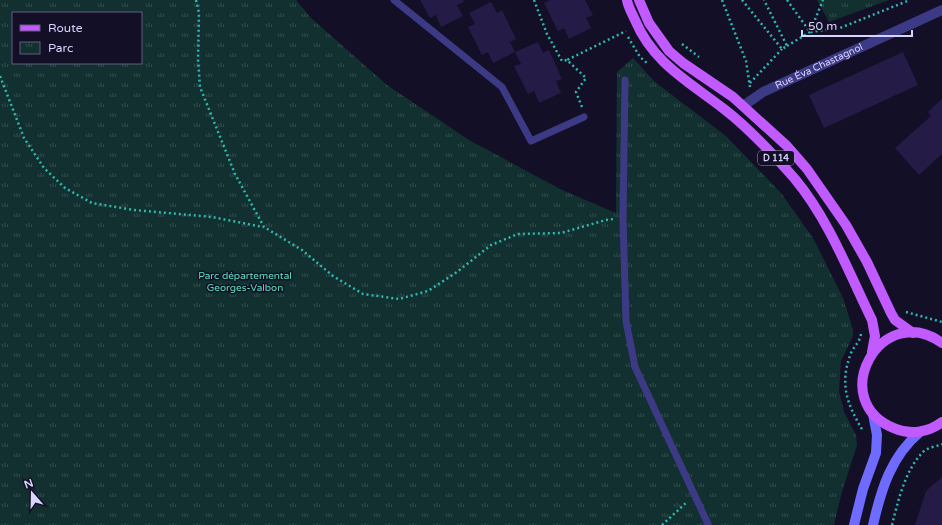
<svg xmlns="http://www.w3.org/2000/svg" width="942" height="525" viewBox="0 0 942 525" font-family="'Varela Round',sans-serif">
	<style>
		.park { fill: url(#park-tufts); fill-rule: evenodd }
		.building { fill: #241b47 }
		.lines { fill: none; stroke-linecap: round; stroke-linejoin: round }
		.path { stroke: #2fb8b0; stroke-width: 2.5; stroke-dasharray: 2 3; stroke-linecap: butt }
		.lane { stroke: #3d3a85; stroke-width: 7 }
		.street { stroke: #3d3a85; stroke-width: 10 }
		.secondary { stroke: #6f6bff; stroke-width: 10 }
		.primary { stroke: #c25bff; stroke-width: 10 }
		.labels { text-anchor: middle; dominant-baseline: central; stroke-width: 3; stroke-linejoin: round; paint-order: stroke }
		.shield { fill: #130f26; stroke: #9e99be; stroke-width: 1 }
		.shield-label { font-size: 9px; font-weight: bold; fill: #d9d4ff }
		.street-label { font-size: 10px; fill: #d9d4ff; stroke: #130f26 }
		.park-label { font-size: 10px; fill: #5fe0c0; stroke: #130f26 }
	</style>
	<defs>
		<pattern id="park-tufts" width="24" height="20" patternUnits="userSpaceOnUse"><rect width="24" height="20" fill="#12302f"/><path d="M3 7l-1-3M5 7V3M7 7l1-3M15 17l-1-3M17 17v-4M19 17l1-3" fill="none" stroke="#344d4e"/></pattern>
	</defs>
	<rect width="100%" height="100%" fill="#130f26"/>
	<g class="park">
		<path d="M0,0H296L311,18L387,85L469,140L560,189L616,213L617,72L633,58L655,82L726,136L781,193L813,238L843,298L853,330V336L841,361L839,391L844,412L856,435L857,445L841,495L834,525H0ZM13,13H141V63H13Z"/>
		<path d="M817,0H889L829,22Z"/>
	</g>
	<g class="building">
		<path d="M420,0H463L464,2L457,5L463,16L441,27L436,15L430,18Z"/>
		<path d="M550,0H585L593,15L586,18L591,28L569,39L564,28L558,31L544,3Z"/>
		<path d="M491,2L497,13L502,10L516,39L510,42L515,52L493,63L488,52L482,55L468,27L475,24L469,13Z"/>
		<path d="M538,42L543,53L549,50L562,79L556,81L561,93L539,103L534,91L528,94L514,66L521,64L515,52Z"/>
		<path d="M903,52L918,85L824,128L809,95Z"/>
		<path d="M942,99V154L919,175L895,148L931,116L928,112Z"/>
		<path d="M942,477V525H915L926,491Z"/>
	</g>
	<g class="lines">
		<g class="path">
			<path d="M196,0L199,13L198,59L200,87L235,174L264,227L302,250L333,276L363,294L399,299L428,291L457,272L491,245L518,234L561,233L606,220L614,219"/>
			<path d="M534,0L547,34L562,61L567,60"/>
			<path d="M722,0L746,61L750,87"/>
			<path d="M742,0L782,49L787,46L764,0"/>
			<path d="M787,0L810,32L840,28L910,0"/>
			<path d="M628,37L640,57L647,63"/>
			<path d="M682,44L699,57"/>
			<path d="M787,46L810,32L823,0"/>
			<path d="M0,76L24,138L44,168L65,188L92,203L134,210L212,217L263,227"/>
			<path d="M750,83L782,49"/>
			<path d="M582,107L576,92L586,78L567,60L626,31"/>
			<path d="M906,312L942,322"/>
			<path d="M861,334C860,342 854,346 851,353C839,384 847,404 863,431"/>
			<path d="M662,525L687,502"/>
			<path d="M892,525C898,501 905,471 922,453C927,447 936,447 942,444"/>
		</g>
		<g class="lane">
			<path d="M394,0L502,87L531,141L584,117"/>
			<path d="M625,80L623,219L626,321L635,367L708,524"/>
		</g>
		<path class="street" id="s1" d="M743,106L763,92L942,10"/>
		<g class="secondary">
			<path d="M854,525L863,489L876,453L877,435L873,414"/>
			<path d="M873,525C881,490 891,456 920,432"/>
		</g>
		<g class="primary">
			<path d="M627,0C628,7 632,13 635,20C653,63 688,81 724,109C750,129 773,154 795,179C829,220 849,273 872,320L875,336L872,352"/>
			<path d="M639,0L649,23L669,51L683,63L733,97L787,146L807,169L846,225L867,262L891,313L895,320L913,333"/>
			<path d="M942,343C881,299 824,402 896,429C911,435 929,432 942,422"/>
		</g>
	</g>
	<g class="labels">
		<rect class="shield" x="758" y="151" width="36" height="14" rx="3"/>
		<g class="shield-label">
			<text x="776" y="158">D 114</text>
		</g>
		<g class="street-label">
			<text stroke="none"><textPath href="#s1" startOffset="86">Rue Éva Chastagnol</textPath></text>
		</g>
		<g class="park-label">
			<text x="245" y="276">Parc départemental<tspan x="245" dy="12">Georges-Valbon</tspan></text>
		</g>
	</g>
	<rect x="12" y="12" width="130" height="52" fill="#130f26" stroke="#625e7d"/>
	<rect x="20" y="25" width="20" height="6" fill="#c25bff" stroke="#625e7d"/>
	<text x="48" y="32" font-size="12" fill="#d9d4ff">Route</text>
	<rect x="20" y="42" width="20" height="12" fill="url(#park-tufts)" stroke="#625e7d"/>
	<text x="48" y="52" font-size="12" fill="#d9d4ff">Parc</text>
	<g transform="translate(32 493) rotate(340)" stroke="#130f26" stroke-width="3" paint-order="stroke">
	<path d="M0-3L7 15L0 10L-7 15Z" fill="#d9d4ff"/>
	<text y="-6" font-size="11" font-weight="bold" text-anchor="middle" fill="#d9d4ff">N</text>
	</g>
	<path d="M802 30v6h110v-6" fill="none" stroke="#d9d4ff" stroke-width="2"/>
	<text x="808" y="30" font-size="12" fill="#d9d4ff" stroke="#130f26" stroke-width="3" paint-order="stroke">50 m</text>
</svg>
